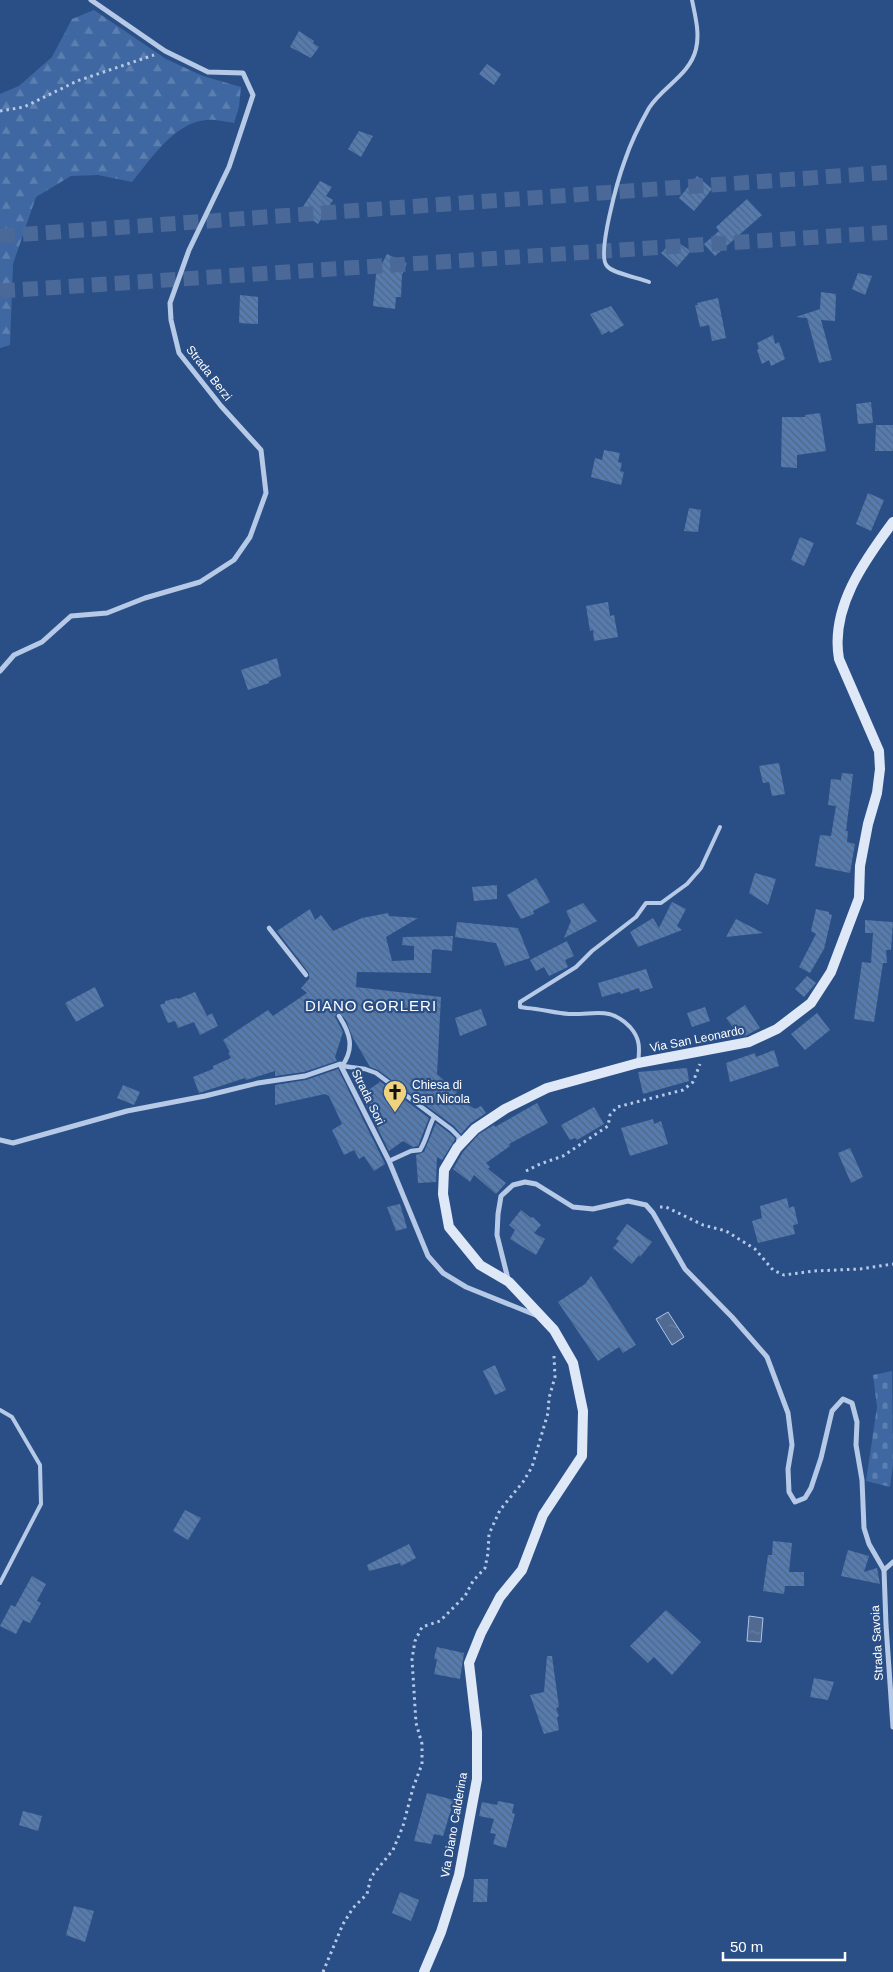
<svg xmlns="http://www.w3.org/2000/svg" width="893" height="1972" viewBox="0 0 893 1972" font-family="Helvetica,sans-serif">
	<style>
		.forest { fill: url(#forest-firs) }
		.cemetery { fill: url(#cemetery-stones) }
		.water { fill: url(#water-ripples); stroke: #abc4e8 }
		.building { fill: url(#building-back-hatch) }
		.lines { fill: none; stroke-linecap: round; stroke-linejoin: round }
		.motorway-tunnel { stroke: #4a6998; stroke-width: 15; stroke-dasharray: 15 8; stroke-linecap: butt }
		.path { stroke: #b6cae7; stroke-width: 3; stroke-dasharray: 2.5 4; stroke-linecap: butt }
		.service { stroke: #b6cae7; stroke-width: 4 }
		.pedestrian { stroke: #b6cae7; stroke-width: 4.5 }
		.minor { stroke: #b6cae7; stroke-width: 5 }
		.secondary { stroke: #dfe8f7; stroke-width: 10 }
		.labels { text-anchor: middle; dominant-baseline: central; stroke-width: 4.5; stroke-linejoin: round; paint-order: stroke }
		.street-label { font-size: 12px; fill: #fff; stroke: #2a4f86 }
		.poi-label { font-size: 12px; fill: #fff; stroke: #2a4f86; text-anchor: start }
		.quarter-label { font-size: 15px; letter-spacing: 1px; fill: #fff; stroke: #2a4f86 }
	</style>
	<defs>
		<pattern id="forest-firs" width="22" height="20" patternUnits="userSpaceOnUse" patternTransform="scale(1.25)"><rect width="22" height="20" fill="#3f68a2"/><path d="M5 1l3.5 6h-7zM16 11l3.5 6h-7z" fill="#5c7fb0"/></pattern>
		<pattern id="cemetery-stones" width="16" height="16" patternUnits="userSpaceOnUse" patternTransform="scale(1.25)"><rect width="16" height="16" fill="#3f68a2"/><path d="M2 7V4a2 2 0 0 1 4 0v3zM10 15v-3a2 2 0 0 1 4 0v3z" fill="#5c7fb0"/></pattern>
		<pattern id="water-ripples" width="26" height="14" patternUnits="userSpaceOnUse" patternTransform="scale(1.25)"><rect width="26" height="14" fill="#516a92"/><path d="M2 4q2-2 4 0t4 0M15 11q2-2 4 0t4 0" fill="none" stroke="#6b80a2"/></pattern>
		<pattern id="building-back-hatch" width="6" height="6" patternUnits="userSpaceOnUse" patternTransform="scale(1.25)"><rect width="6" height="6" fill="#567baf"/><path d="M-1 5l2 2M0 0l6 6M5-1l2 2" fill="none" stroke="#526682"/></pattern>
	</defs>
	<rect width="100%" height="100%" fill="#2a4f86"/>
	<path class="forest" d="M94,10L166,59L203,76L241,87L239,107L234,123C226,122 215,119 206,120C174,123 151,159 132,182L98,175L71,176L36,197L13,264L10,345L0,348V94L19,86L52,57L72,19Z"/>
	<path class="cemetery" d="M892,1371L893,1465L890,1487L866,1481L877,1407L873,1375Z"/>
	<g class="water">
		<path d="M668,1312L684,1337L672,1345L656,1319Z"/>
		<path d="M749,1616L763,1618L761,1642L747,1641Z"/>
	</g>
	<g class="building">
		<path d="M299,31L314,41L313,43L319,47L311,58L290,47Z"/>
		<path d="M487,64L501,74L494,85L479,74Z"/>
		<path d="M359,131L373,136L361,157L348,149Z"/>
		<path d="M697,176L712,189L694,211L679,198Z"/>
		<path d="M320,181L332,187L326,196L333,200L318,224L300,211Z"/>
		<path d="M747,199L762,215L715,256L704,244L719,231L716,227Z"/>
		<path d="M674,240L691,251L677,267L661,253Z"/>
		<path d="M387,254L407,263L402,275L401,297H396L395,309L373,306L376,275Z"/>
		<path d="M858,273L872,276L865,295L852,289Z"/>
		<path d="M821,292L836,294L835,321L821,320L832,360L819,363L807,318L796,317L820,309Z"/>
		<path d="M240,295L258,297V324L239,323Z"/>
		<path d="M718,298L726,338L712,341L709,325L700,327L695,305H698L697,303Z"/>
		<path d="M611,306L624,325L611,333L609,331L602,335L590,314Z"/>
		<path d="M773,335L775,344L779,342L785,359L771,366L769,360L762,364L757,350L759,349L757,343Z"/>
		<path d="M871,402L873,423L858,424L856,404Z"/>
		<path d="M820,413L826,451L797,455V468L781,467L782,417H805V415Z"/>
		<path d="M876,425H893V451H875Z"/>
		<path d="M604,450L620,453L618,462L622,463L620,471L624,472L621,485L591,477L595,458L602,460Z"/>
		<path d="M868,493L884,500L871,531L856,524Z"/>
		<path d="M689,508L701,510L698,532L684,531Z"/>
		<path d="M800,537L814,543L804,566L791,560Z"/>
		<path d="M608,602L610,616L614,615L618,637L594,641L593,630L590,631L586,606Z"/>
		<path d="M277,658L281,676L269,681V683L248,690L241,670Z"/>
		<path d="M779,763L785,794L772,796L769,782L763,783L759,766Z"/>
		<path d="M842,773L853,774L846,831H848L847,842L855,844L850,873L815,866L820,835L831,836L836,806L828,805L831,779L841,780Z"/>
		<path d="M755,873L776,879L768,905L749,893Z"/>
		<path d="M536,878L550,902L533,911L534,914L521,919L507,895Z"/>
		<path d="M497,885V899L474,901L472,887Z"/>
		<path d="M672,902L686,909L677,926L682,930L638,947L630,932L653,918L659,928Z"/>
		<path d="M583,903L597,921L564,938L571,921L566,911Z"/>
		<path d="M310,909L315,920L321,915L333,931L362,918L388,913L389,916L418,918L386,937L392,961L414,960V946L402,945L403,937L453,936L452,951L434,949L432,951L431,973L357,972L356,987L441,997L437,1074L457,1092L454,1096L475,1109L481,1106L486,1113L471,1123L461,1134L454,1126L378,1070L370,1067L353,1038L346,1020L339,1012L336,1014L335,1017L343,1032L335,1057L337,1061L304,1072L275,1076V1071L246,1080L245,1078L199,1093L193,1077L213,1069V1066L231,1058L228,1053L230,1052L223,1040L268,1010L273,1016L307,993L301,988L309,979V973L277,931Z"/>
		<path d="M816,909L829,912V914L832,915L824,949L810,973L799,967L816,934L811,931Z"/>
		<path d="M736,919L763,933L726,937Z"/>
		<path d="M865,920L893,922L891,950H886L887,963H883L874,1022L854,1019L862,962L871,963L873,933H865Z"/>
		<path d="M457,922L518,928L530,958L505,966L496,943L455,937Z"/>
		<path d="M567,941L574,956L565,960L568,967L549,976L544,967L536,971L530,960Z"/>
		<path d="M646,969L653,988L640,992L639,988L621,994L620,992L602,997L598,983Z"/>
		<path d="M807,976L816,983L804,997L795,989Z"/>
		<path d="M95,987L104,1006L76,1022L65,1003Z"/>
		<path d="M195,992L207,1016L212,1013L218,1026L200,1035L194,1022L178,1028L175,1021L168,1023L160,1005L165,1003V1001L177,998L178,999Z"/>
		<path d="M745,1005L760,1028L747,1035L740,1037L726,1018Z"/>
		<path d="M705,1007L710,1021L692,1027L687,1013Z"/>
		<path d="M481,1009L487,1025L460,1036L455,1018Z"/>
		<path d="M817,1013L830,1030L805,1050L791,1034Z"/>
		<path d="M774,1050L779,1066L730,1082L726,1063L755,1053L756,1057Z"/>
		<path d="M687,1068L689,1081L643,1094L638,1072Z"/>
		<path d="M338,1069L385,1164L374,1171L364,1156L359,1159L354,1150L344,1155L332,1130L342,1124L329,1096L325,1094L275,1105V1085L306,1080Z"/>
		<path d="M378,1080L429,1118L418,1146L413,1147L403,1141L389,1151L361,1095L380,1082Z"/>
		<path d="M123,1085L140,1092L134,1105L117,1098Z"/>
		<path d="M537,1103L548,1123L509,1144L510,1146L486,1163L490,1167L488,1169L506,1183L496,1194L474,1175L470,1182L453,1169L463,1152L479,1134L494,1125L495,1127Z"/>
		<path d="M594,1107L604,1124L577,1140L575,1138L570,1140L561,1125Z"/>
		<path d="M653,1119L654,1124L661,1121L668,1144L630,1156L621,1128Z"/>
		<path d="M436,1123L448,1132L455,1138L454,1141L442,1160L437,1157L436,1182L418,1183L416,1155L424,1152Z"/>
		<path d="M850,1148L863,1177L851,1183L838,1153Z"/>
		<path d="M787,1198L789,1208L794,1206L798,1224L793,1225L795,1234L758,1243L752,1221L762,1218L760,1206Z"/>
		<path d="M400,1204L407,1228L396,1231L387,1207Z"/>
		<path d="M521,1210L531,1218L533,1217L541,1225L534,1233L545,1239L536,1255L510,1239L515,1230L509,1225Z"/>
		<path d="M627,1224L652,1242L640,1257L639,1255L632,1264L613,1248L619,1241L616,1239Z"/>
		<path d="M591,1276L636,1345L623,1353L619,1347L598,1361L558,1302L585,1284Z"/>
		<path d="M495,1365L506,1390L495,1395L483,1371Z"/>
		<path d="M185,1510L201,1518L188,1540L173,1531Z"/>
		<path d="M773,1541L792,1543L789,1572H804V1586H785L784,1594L763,1591L768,1555H772Z"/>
		<path d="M409,1544L416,1558L401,1566L400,1563L369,1571L367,1565Z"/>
		<path d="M848,1550L869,1556L864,1572L877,1568L880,1584L841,1576Z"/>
		<path d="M32,1576L46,1584L37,1601L41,1603L30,1623L23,1620L16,1634L0,1626L11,1605L15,1607Z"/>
		<path d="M666,1610L701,1642L672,1675L654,1657L648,1663L630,1646Z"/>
		<path d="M437,1647L464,1653L460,1679L434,1674L437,1660L434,1658Z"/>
		<path d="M547,1656H552L559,1707L556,1708L559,1716L557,1717L559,1730L544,1734L530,1695L544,1692Z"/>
		<path d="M814,1678L834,1682L828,1700L810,1697Z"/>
		<path d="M427,1793L454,1800L443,1836L434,1834L431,1844L414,1841Z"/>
		<path d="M498,1801L514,1804L512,1813L515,1814L506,1848L493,1844L496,1834L490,1833L494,1819L479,1816L482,1802L497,1805Z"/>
		<path d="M23,1811L42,1816L38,1831L19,1825Z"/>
		<path d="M474,1879H488L487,1902H473Z"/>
		<path d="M400,1892L419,1900L411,1921L392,1913Z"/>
		<path d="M74,1906L94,1911L85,1942L66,1935Z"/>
	</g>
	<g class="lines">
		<g class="motorway-tunnel">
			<path d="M0,236L893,172"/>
			<path d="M0,291L893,232"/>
		</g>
		<g class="path">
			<path d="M0,111L24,107L77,81L154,55"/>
			<path d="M526,1171L540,1164L563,1156L608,1126L610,1115L617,1107L683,1090L693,1082L700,1064"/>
			<path d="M660,1207H666L703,1225L726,1231L755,1249L773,1270L784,1275L814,1271L860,1269L893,1264"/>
			<path d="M323,1972L343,1924L353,1908L367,1894L371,1877L393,1850L403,1826L413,1788L422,1764V1744L416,1723L412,1659L415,1641L422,1627L440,1621L465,1596L473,1581L485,1568L488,1553L489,1534L500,1510L523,1482L532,1467L548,1413L549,1398L555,1377L554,1356"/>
		</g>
		<g class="service">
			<path d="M649,282C639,278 612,273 607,266C596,255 619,176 625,160C631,142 640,124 649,108C662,87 690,75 696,49C700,33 695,15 692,0"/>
			<path d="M638,1063C640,1048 640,1038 630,1027C610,1006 595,1015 569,1014C555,1013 541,1009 527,1008L520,1007V1002L576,967L592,951L636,917L646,903H661L687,884L701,868L720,827"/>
			<path d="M0,1410L12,1417L40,1465L41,1504L0,1583"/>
		</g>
		<g class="pedestrian">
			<path d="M269,928L306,975"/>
			<path d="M339,1016C350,1033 355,1048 342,1066"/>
			<path d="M342,1066L365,1069L376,1073L451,1129L459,1137L458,1143"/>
			<path d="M389,1161L411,1151L420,1150C427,1139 428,1128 434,1117"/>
		</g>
		<g class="minor">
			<path d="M0,671L14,655L42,642L71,616L107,613L145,598L200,582L234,560L250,537L266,493L261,450L221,406L179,353L171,320L170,303L189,250L229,167L253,95L243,73L208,72L165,51L91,0"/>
			<path d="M0,1140L13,1143L127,1111L205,1096L258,1083L305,1076L340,1064L389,1161L428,1256L443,1273L466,1287L538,1316"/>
			<path d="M508,1279L497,1235L498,1214L501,1196L513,1185L525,1182L536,1184L573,1207L593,1209L628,1201L646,1205L653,1213L685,1269L732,1317L767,1357L788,1413L792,1445L788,1469L789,1492L795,1502L805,1498L811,1488L821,1458L832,1411L843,1399L852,1403L857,1422L856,1445L862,1480L864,1528L869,1544L884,1570"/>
			<path d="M893,1562L884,1570L886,1625L893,1727"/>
		</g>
		<path class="secondary" d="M424,1972L441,1932L459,1875L477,1779V1732L469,1663L481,1633L500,1597L522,1570L543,1515L582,1456L583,1411L573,1363L554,1330L509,1282L480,1265L449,1227L443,1194L444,1170L457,1148L475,1129L505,1109L547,1088L638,1063L749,1042L777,1029L811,1003L831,972L859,898L860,866L868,824L877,793L880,769L879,751L839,659C830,608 864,561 893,522"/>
	</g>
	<defs>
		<g id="church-pin" transform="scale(1.25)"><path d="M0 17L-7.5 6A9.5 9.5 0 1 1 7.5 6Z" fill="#eed27d" stroke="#2a4f86"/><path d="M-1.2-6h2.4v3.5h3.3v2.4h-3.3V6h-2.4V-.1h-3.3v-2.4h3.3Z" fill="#111"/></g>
	</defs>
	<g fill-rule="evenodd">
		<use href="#church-pin" x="395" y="1092"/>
	</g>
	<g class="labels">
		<g class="street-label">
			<text transform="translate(209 373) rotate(52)">Strada Berzi</text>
			<text transform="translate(697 1039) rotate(-11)">Via San Leonardo</text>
			<text transform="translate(368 1097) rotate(64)">Strada Sori</text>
			<text transform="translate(877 1643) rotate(-93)">Strada Savoia</text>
			<text transform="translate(454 1825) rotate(-80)">Via Diano Calderina</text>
		</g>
		<g class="poi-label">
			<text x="412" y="1085">Chiesa di<tspan x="412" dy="14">San Nicola</tspan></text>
		</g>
		<g class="quarter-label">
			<text x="371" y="1005">DIANO GORLERI</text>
		</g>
	</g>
	<path d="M723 1952v8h122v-8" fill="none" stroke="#ffffff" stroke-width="2.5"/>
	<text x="730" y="1952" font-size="15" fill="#ffffff" stroke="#2a4f86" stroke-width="4" paint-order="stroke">50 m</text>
</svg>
